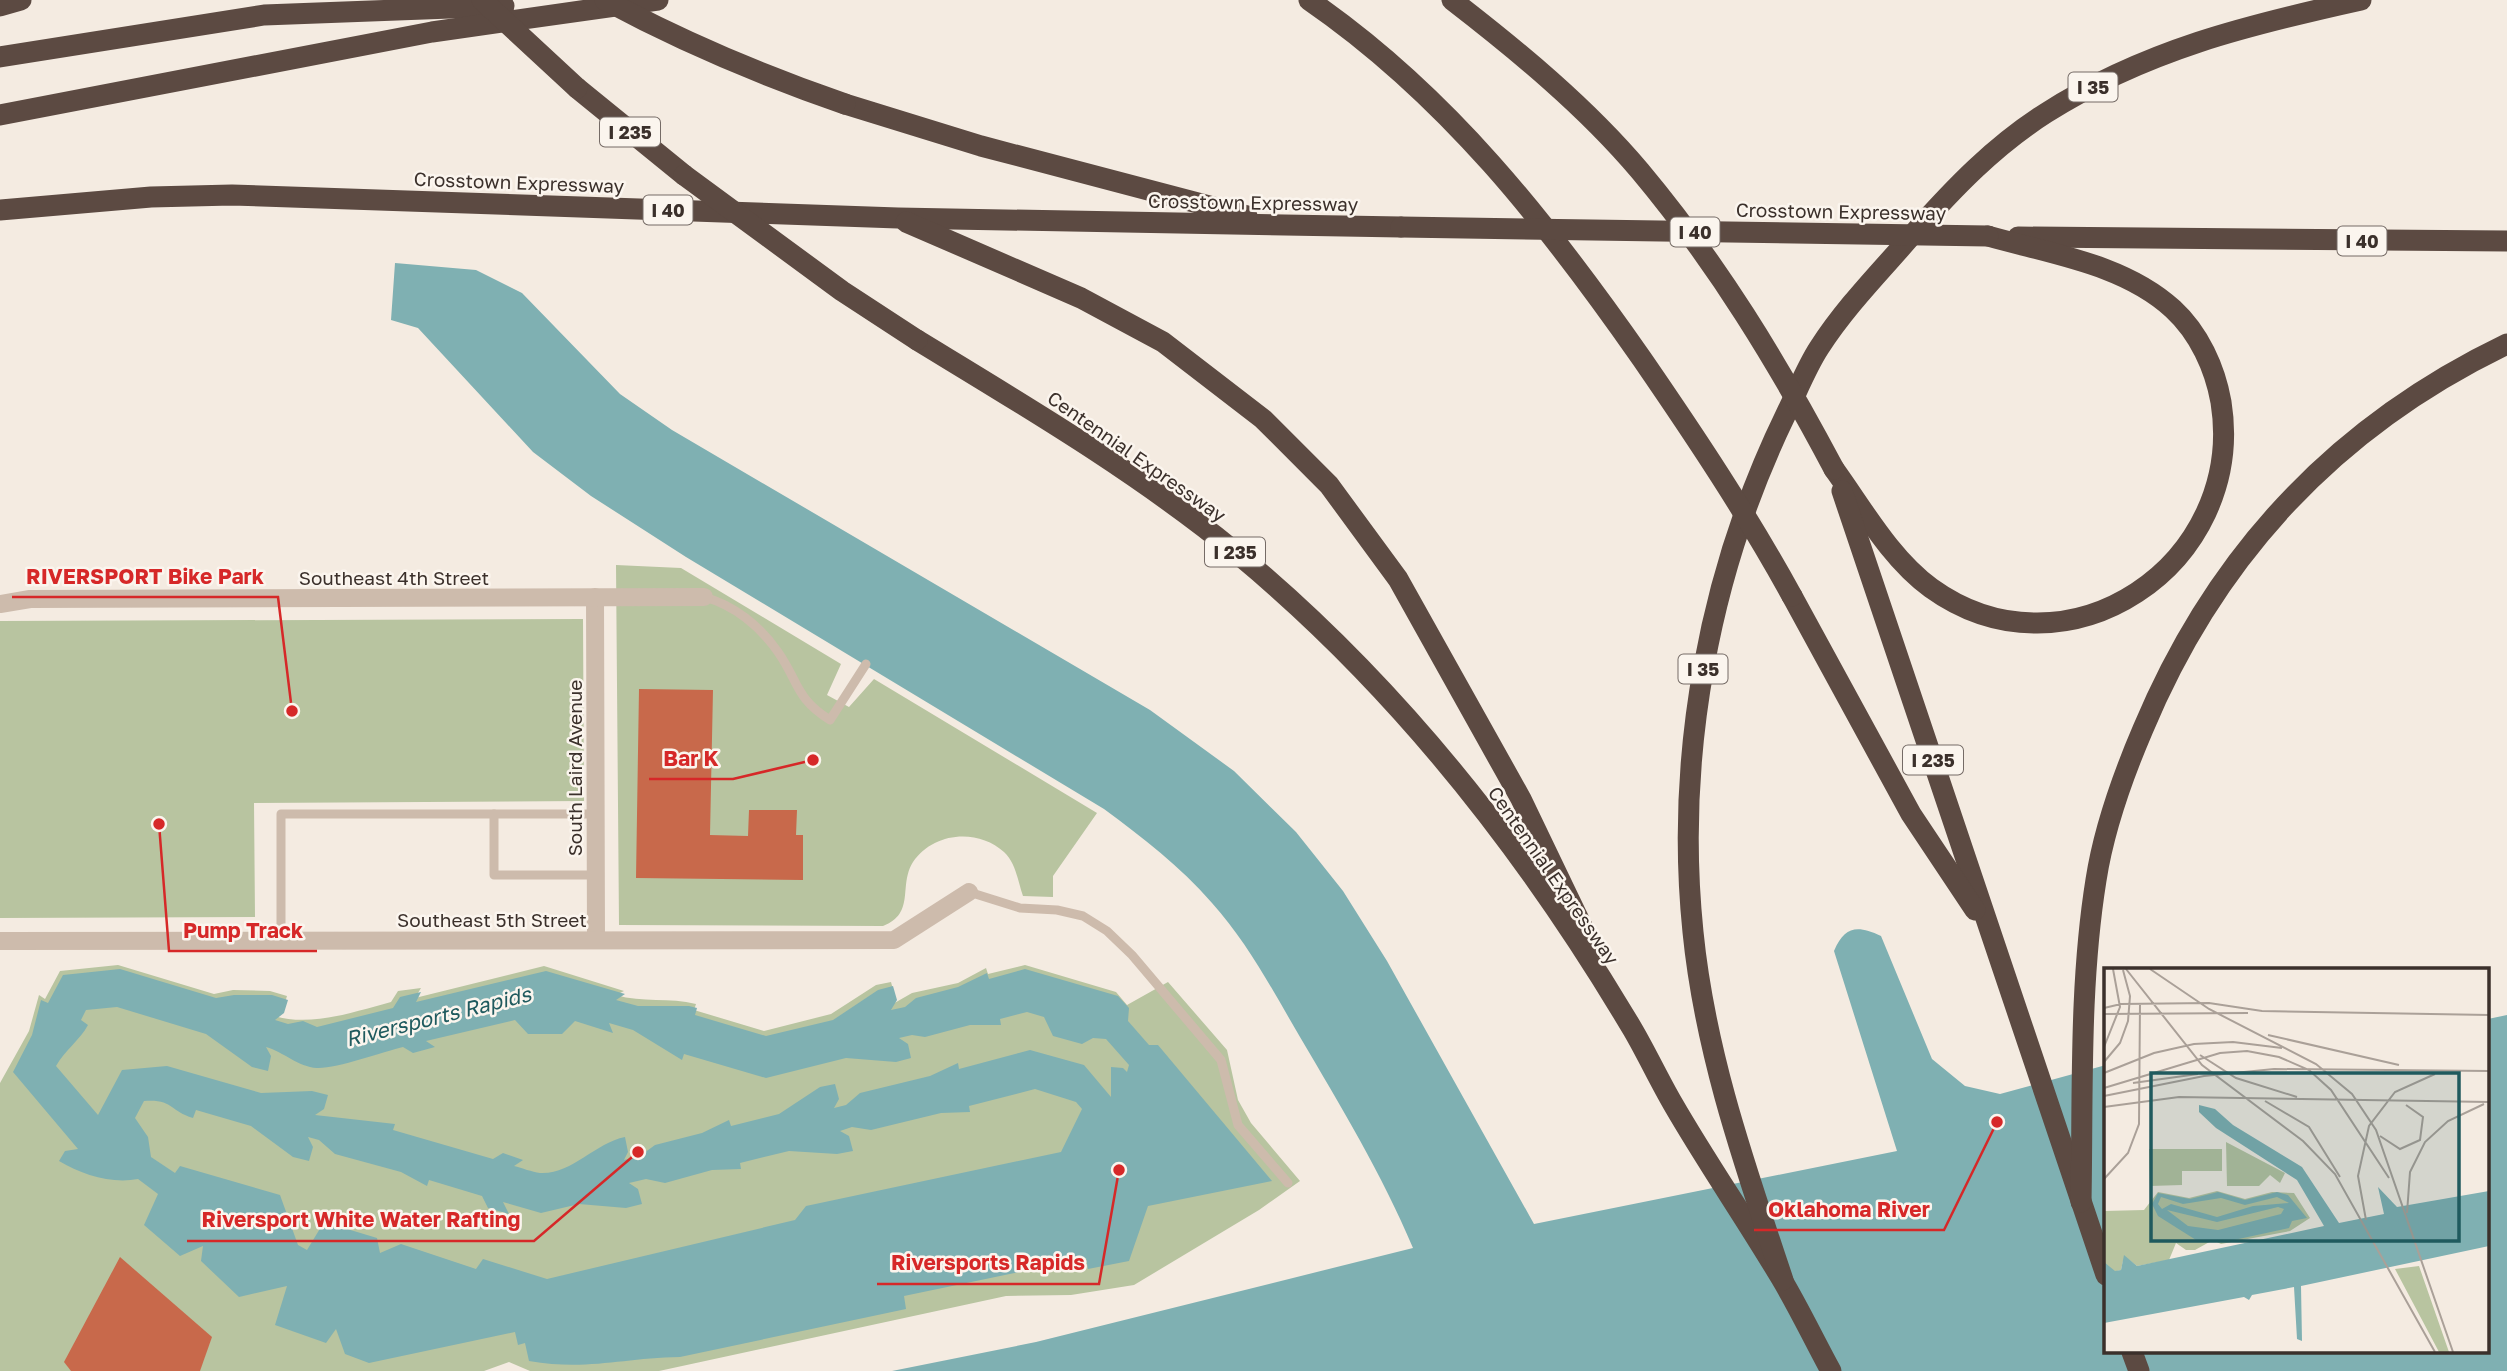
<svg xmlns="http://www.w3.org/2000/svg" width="2507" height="1371" viewBox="0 0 2507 1371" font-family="'Golos Text',sans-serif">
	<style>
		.green { fill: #b8c4a0 }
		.water { fill: #7fb0b2; fill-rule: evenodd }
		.building { fill: #c8694b }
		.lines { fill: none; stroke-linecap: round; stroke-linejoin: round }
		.lane { stroke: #cdbbac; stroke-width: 9 }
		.street { stroke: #cdbbac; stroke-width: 18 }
		.highway { stroke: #5c4a42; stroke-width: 21 }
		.highway-bridge { stroke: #5c4a42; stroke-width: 21 }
		.labels { text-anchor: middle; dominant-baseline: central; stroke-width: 5; stroke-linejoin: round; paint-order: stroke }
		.shield { fill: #fbf5ee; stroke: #756b66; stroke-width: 2 }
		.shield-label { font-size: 18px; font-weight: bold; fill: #3b302b }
		.street-label { font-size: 19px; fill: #3b302b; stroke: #fbf5ee }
		.water-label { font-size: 21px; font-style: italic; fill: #1f5a5e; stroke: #fbf5ee }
		.inset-road { fill: none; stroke: #aaa098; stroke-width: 2 }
		.view { fill: #1f5a5e; fill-opacity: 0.15; stroke: #1f5a5e; stroke-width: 3.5 }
		.inset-edge { fill: none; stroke: #3b302b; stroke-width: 3.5 }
		.leader { fill: none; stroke: #d62828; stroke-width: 2.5 }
		.callout-dot { fill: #d62828; stroke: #fbf5ee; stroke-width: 2.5 }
		.callout-label { font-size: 21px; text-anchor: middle; font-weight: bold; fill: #d62828; stroke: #fbf5ee; stroke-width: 5; stroke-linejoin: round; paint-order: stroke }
	</style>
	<rect width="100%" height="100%" fill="#f4ebe1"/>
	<g class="green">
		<path d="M616,565L681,568L841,664L827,695L849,707L874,679L1097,813L1053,876V897L1023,896C1018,882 1016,863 1004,852C978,828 933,832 913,862C898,886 916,913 883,926L619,925Z"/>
		<path d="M583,619L584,801L254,803L255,917L0,918V621Z"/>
		<path d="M118,965L214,994L233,990L270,991L287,996L283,1009L274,1016C312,1027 353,1012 391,1002L398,991L421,988L415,998L544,966L624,991L616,995C642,1003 670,997 696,1004L694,1010L764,1031L831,1014L876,985L891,982L895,997L891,1005L912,993L958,983L986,968L988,974L1025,965L1116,992L1127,1005L1168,982L1227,1050L1238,1100L1251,1123L1300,1181L1259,1210L1134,1285L1071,1295L1006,1296L659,1371H530L509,1362L484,1371H0V1083L29,1031L39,995L45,999L60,971Z"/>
	</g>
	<g class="water">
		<path d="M395,263L476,270L522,293L620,394L672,430L1150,710L1234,771L1296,832L1343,891L1387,961L1534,1224L1897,1151L1834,951C1845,926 1857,925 1881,936L1932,1059L1965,1086L2000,1094L2106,1065V1352H2488V1019L2507,1015V1371H892L1036,1342L1413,1248C1382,1174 1340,1105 1300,1037C1273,991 1248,943 1212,903C1180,866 1143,838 1104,809L686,557L591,496L533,452L418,328L391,320Z"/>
		<path d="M120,969L216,998L234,995H272L288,1000L284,1013L275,1020L288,1024L303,1021L317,1027L393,1008L400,997L421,992L416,1002L546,971L625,994L616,1000L638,1006H689L697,1008L695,1015L766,1036L833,1020L878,990L893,986L897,1000L891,1010L905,1007L916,998L958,987L987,973L989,979L1025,969L1118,996L1129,1008L1128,1021L1149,1045H1158L1272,1181L1148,1206L1129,1261L1088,1269L1086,1258L904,1296L906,1309L680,1357C622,1358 587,1371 529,1361L525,1343L518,1345L515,1332L369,1363L345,1354L336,1329L326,1343L275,1325L287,1286L239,1297L201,1261L203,1246L180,1256L144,1225L158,1194L138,1179C112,1184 82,1175 59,1161L65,1151L78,1149L13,1072L32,1035L41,1000L48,1003L63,975ZM117,1007L206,1034L252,1067L268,1071L271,1056L266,1047C284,1052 298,1067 317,1068C335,1069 383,1052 403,1047L413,1053L435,1047L426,1041L515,1020L528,1034H562L575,1021L613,1033L609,1023L633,1030L682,1060L684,1054L766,1078L846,1058L896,1062L911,1058L908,1044L899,1038L912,1035L925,1037L970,1025H1001L1000,1019L1027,1012L1044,1017L1053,1036L1082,1044L1093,1038L1106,1039L1129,1065L1127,1072L1123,1068L1111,1067V1097L1084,1065L1030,1050L959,1069L958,1063L930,1076L860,1093L846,1105L834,1108L839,1099L835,1084L820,1087L779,1114L731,1126L729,1120L702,1133L655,1145L640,1156L624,1160L628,1152L625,1137C595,1143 571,1175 540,1173C532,1172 522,1168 514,1166L523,1160L503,1153L493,1159L393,1130L395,1124L315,1115L324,1109L328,1095L312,1091L261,1093L167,1066L122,1070L98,1115L56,1066C65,1050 80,1040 88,1025L81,1020L86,1010ZM1035,1089L1076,1102L1082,1109L1061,1152L806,1206L795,1220L547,1279L483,1259L476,1269L401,1244L380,1253L377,1238L324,1222L307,1250L298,1245L280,1195L180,1166L175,1173L151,1157L148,1137L135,1118L144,1101C174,1099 169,1111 193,1118L196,1110L251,1126L293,1157L309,1161L313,1147L308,1137L319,1140L335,1154L401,1172L427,1186L429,1180L482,1196L488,1208L509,1214L503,1202L541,1213L579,1204L626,1208L642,1204L638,1189L629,1183L646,1179L665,1183L712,1170L741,1169L740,1163L789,1151L837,1154L853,1151L849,1136L840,1131L852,1127L871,1130L941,1113L970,1112L969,1106Z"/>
	</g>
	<g class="building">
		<path d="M639,689L713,690L710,835L748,836L749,810H797L796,835H803V880L636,878Z"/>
		<path d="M120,1257L212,1337L200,1371H71L64,1362Z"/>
	</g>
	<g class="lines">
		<g class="lane">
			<path d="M704,597C734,605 760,626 778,652C799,682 795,698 830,720L866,664"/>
			<path d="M494,814V875H596"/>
			<path d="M969,892L1020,908L1057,910L1083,916L1107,931L1132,955L1221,1060L1238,1125L1288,1183"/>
			<path d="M281,941V814H595"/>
		</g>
		<g class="street">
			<path d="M595,597L596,940"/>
			<path d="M0,604L30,599L704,597"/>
			<path d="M0,941L894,940L969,892"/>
		</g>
		<g class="highway">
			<path d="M0,6L21,0"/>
			<path d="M0,57L264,15L504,6"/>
			<path d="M577,88L684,175"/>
			<path d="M845,104L981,146L1247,216"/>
			<path d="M0,115L432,32L658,0"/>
			<path d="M0,210L151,197L232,195L898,218L1401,227"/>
			<path d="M906,222L1081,298L1163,342L1263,419L1329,485L1398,579L1521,799L1593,949"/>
			<path d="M2018,237L2507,241"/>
			<path d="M917,340C1027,407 1139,473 1239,555C1398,687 1528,853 1633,1030C1647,1054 1659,1080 1673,1104C1707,1163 1746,1219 1781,1278C1799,1308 1814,1340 1831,1371"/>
			<path d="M1834,469C1863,509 1890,558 1931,588C2067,686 2247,564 2221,402C2215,368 2199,333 2173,309C2124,264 2051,254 1988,236"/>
			<path d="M1842,491L2106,1275"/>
			<path d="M1792,596L1911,814L1975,910"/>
			<path d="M2081,1202C2083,1095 2079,986 2096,880C2104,828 2122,778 2143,729C2216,554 2336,426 2507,344"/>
			<path d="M1783,1280C1745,1166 1705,1053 1693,932C1675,756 1709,572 1786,414C1797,392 1806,368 1819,348C1846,306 1881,271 1913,234C1954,188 1994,146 2046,113C2145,50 2248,25 2361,0"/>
			<path d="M2132,1352L2139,1371"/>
		</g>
		<g class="highway-bridge">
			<path d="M482,0L577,88"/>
			<path d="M605,0C683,42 761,75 845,104"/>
			<path d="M1309,0C1447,95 1547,223 1642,359C1695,436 1747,514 1792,596"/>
			<path d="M1452,0C1518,51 1586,107 1640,171C1717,263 1778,363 1834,469"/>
			<path d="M684,175L842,291L917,340"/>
			<path d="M1401,227L1988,236"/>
		</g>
	</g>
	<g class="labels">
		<g class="shield">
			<rect x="2068.5" y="72.5" width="49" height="29" rx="5"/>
			<rect x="600" y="117.5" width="60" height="29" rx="5"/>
			<rect x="643.5" y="195.5" width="49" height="29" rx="5"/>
			<rect x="1670.5" y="217.5" width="49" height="29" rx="5"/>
			<rect x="2337.5" y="226.5" width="49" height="29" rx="5"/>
			<rect x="1205" y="537.5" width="60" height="29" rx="5"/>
			<rect x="1678.5" y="654.5" width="49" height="29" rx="5"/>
			<rect x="1903" y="745.5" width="60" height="29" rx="5"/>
		</g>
		<g class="shield-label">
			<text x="2093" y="87">I 35</text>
			<text x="630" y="132">I 235</text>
			<text x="668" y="210">I 40</text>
			<text x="1695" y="232">I 40</text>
			<text x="2362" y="241">I 40</text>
			<text x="1235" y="552">I 235</text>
			<text x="1703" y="669">I 35</text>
			<text x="1933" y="760">I 235</text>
		</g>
		<g class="street-label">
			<text transform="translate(519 182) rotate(2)">Crosstown Expressway</text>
			<text transform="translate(1253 202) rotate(1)">Crosstown Expressway</text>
			<text transform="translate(1841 211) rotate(1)">Crosstown Expressway</text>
			<text transform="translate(1137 456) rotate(35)">Centennial Expressway</text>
			<text x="394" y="577">Southeast 4th Street</text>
			<text transform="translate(574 768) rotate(-90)">South Laird Avenue</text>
			<text transform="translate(1554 875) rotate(55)">Centennial Expressway</text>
			<text x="492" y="919">Southeast 5th Street</text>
		</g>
		<g class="water-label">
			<text transform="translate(438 1016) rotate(-14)">Riversports Rapids</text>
		</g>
	</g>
	<g transform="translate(2104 968)">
		<rect width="385" height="385" fill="#f4ebe1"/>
		<path d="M122,174L181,205L176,215L166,207L155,218H123ZM45,181H118V203H78V217L46,218ZM113,223L141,231L168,224L190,225L206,250L186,263L117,276L109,272L91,282H82L72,275L65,292L33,298L24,291L19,293L17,302L9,304L0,296V243L40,242L54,224L85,230ZM315,298L345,384H335L291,301Z" fill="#b8c4a0"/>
		<path d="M95,137L111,141L129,157L198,199L235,255L280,246L274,219L293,239L385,223V278L197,318L198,373L193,371L190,319L148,327L145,332L140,329L0,355V294L11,303L17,302L20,287L33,298L220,258L193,212L112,160L95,144ZM114,224L141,232L173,224L184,227L203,250L188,253L185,260L130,272H92L54,248L48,236L54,225L86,231ZM57,229L79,236L117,230L141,237L173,229L185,235L149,238L113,249L67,236L58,241L54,236ZM174,239L180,241L177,246L114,262L84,258L63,242L113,254Z" fill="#7fb0b2" fill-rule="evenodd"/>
		<path class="inset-road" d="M22,1L98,97L199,173L231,206L331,384M46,1L105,41L212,96L248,126L272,162L349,384M0,40L17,36L105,35L158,43L385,47M0,46L144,45M164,67L295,97M0,79L16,39L9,1M96,87L132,110L193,129M0,94L16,75L24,53L26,28L19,2M0,105L50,85L90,76L129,74L178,80M29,115L94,106M0,120L116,85L143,83L175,89L205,102L227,122L285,210M0,128L100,108L170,101L385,103M161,133L205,159L236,209M0,139L75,129L385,134M276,168L296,181L316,172L319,149L302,137M0,211L24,185L35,156L36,35M303,245L306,204L321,174L344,153L380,136M262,252L254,208L265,158L291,124L331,106"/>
		<path class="view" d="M47,105H355V273H47Z"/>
		<rect width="385" height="385" class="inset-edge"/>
	</g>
	<path class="leader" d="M292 711L278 597H12M813 760L733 779H649M159 824L169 951H317M1997 1122L1944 1230H1754M638 1152L534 1241H187M1119 1170L1099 1284H877"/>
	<g class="callout-dot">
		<circle cx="292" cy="711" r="7"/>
		<circle cx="813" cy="760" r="7"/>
		<circle cx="159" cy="824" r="7"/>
		<circle cx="1997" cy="1122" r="7"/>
		<circle cx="638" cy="1152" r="7"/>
		<circle cx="1119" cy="1170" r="7"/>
	</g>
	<g class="callout-label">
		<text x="145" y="584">RIVERSPORT Bike Park</text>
		<text x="691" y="766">Bar K</text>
		<text x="243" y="938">Pump Track</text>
		<text x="1849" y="1217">Oklahoma River</text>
		<text x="361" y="1227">Riversport White Water Rafting</text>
		<text x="988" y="1270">Riversports Rapids</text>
	</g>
</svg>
